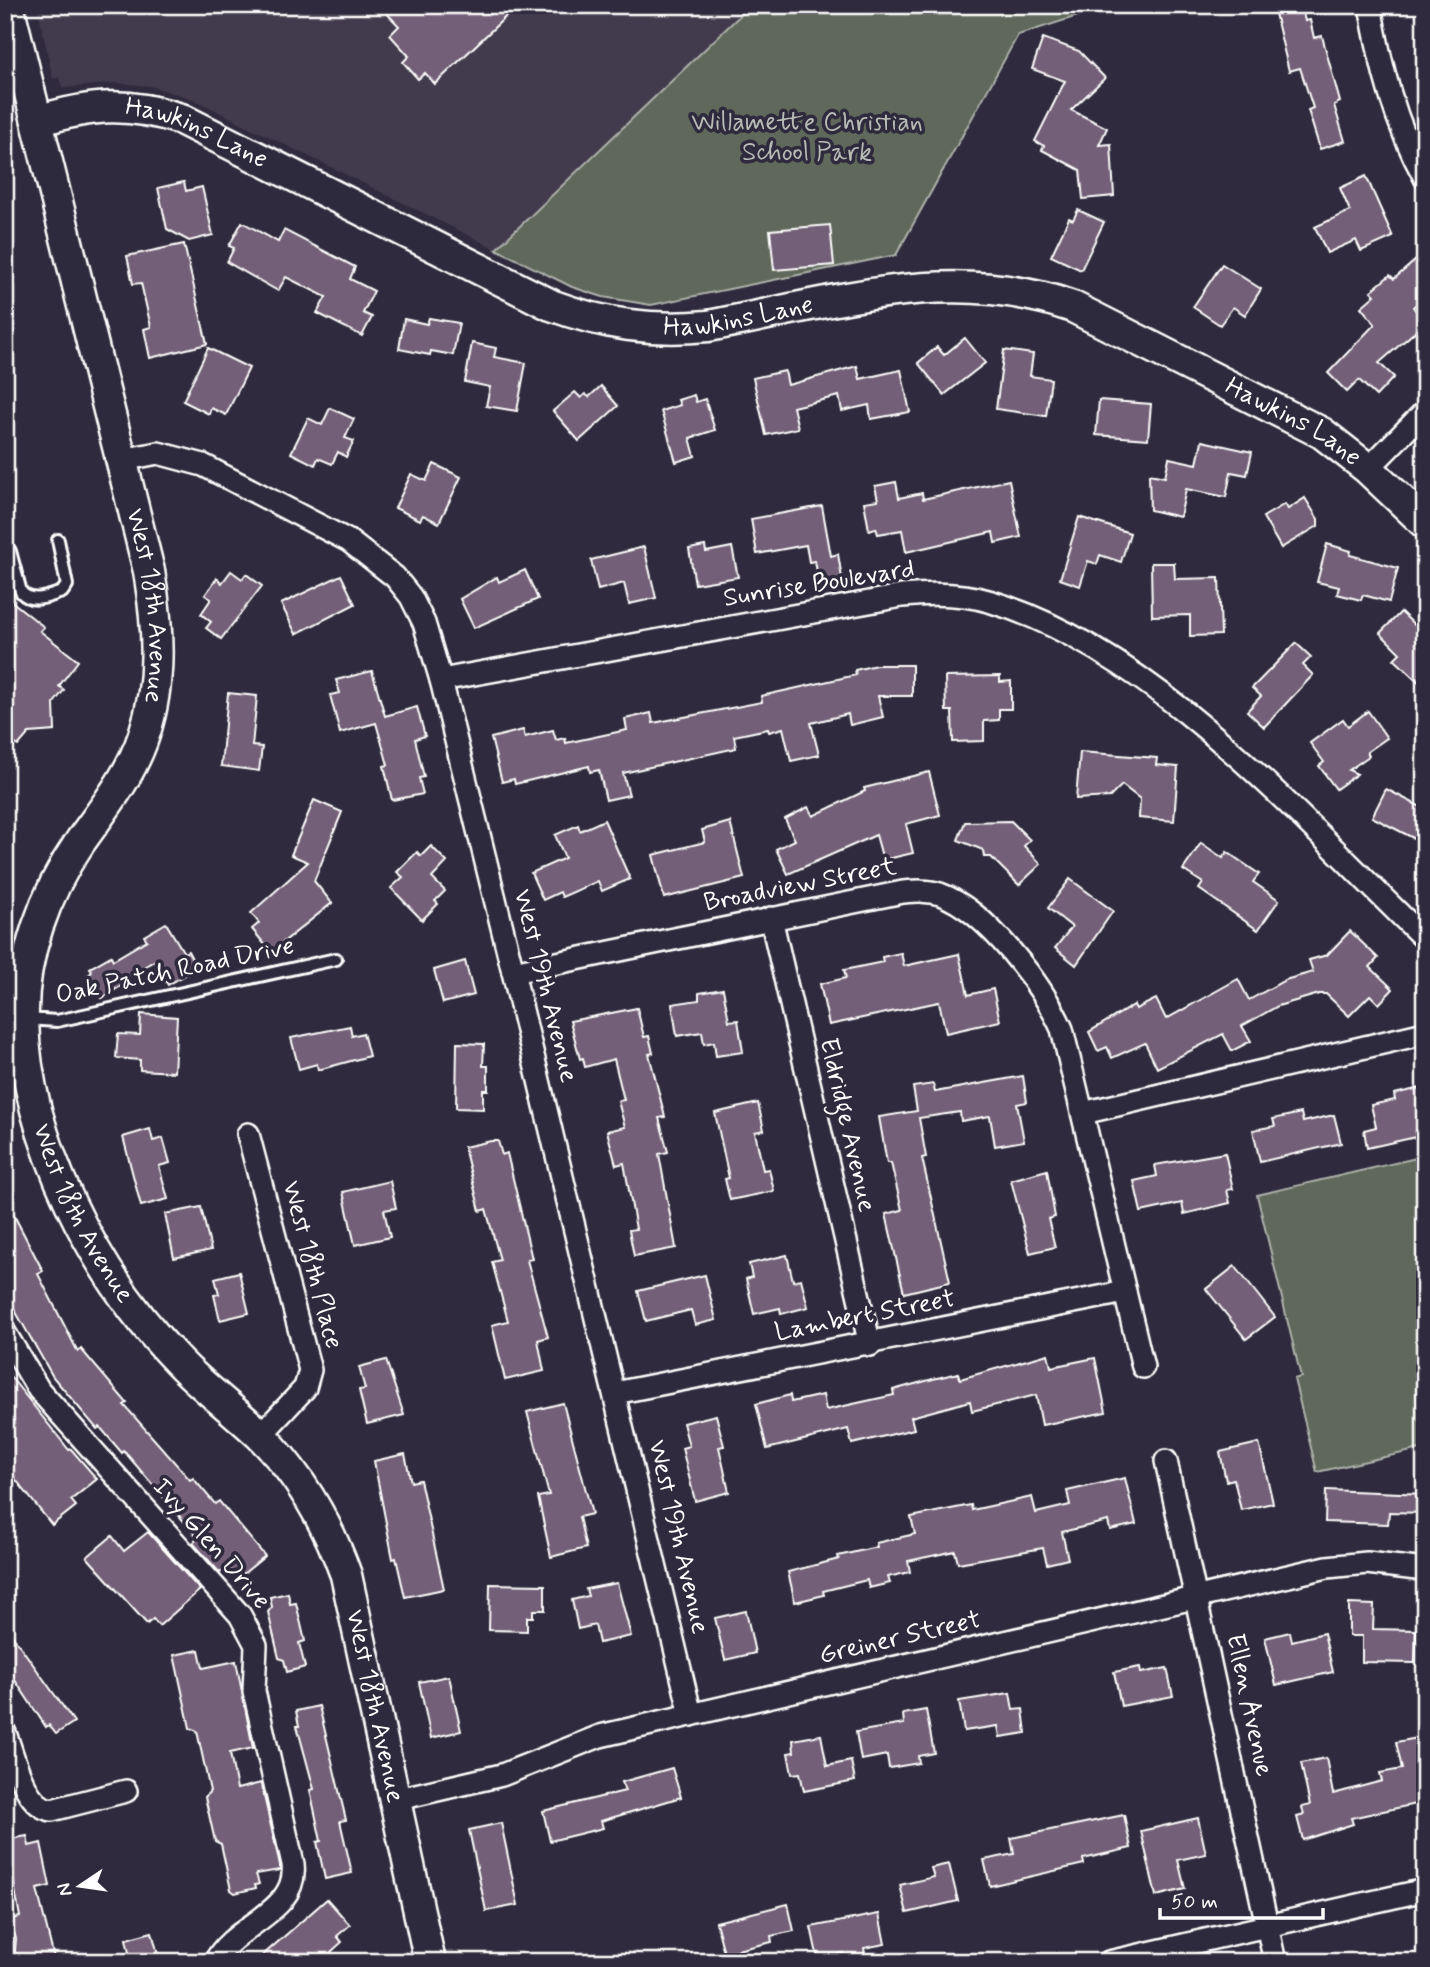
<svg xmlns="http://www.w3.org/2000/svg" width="1430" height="1967" viewBox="0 0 1430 1967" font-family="Mynerve,sans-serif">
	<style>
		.built { fill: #433a4e }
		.green { fill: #5f675a; stroke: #afb3ac; stroke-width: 2 }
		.building { fill: #735e77; stroke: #fff; stroke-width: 2 }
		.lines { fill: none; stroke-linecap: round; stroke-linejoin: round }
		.lane-casing { stroke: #fff; stroke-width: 16 }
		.street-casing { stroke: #fff; stroke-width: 26 }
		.secondary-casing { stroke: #fff; stroke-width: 35 }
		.lane { stroke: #2f2a3d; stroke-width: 10 }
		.street { stroke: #2f2a3d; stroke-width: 21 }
		.secondary { stroke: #2f2a3d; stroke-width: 30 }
		.labels { text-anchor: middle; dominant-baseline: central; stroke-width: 7; stroke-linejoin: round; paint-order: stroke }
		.park-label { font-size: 26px; fill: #b7bbb5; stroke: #2f2a3d }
		.street-label { font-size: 26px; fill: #fff; stroke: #2f2a3d }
	</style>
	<rect width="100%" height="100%" fill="#2f2a3d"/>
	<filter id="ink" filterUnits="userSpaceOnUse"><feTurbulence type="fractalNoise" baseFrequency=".0143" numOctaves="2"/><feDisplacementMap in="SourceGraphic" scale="14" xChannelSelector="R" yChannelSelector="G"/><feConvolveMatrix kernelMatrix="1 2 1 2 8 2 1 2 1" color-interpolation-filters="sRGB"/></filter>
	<g filter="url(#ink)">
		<path class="built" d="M37,5H751L496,249L193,99L150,86L116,83L63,88L59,77L53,79Z"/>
		<g class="green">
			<path d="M751,5H1112L1018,35L896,255L651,305L603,297L572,287L496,249Z"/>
			<path d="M1425,1156V1448L1317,1472L1294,1379L1301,1377L1257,1195Z"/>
		</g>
		<g class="building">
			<path d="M379,5H518L435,84L425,73L418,79L403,62L409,56L390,35L399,26Z"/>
			<path d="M1273,5H1301L1305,21L1310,20L1314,38L1322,36L1340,102L1334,105L1345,141L1320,149L1308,110L1313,108L1300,68L1289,71Z"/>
			<path d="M1043,38L1079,51L1105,78L1071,110L1107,128L1099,145L1111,144L1114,196L1083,199L1080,170L1042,150L1044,146L1035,141L1065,81L1032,69Z"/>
			<path d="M1366,176L1393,237L1361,251L1356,240L1327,253L1315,227L1350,211L1340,188Z"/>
			<path d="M184,182L186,191L202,187L213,235L189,241L167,229L158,188Z"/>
			<path d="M1078,210L1104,222L1081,270L1051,256L1069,218L1073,220Z"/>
			<path d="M242,222L278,242L284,230L355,267L350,279L374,291L363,313L372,317L362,336L317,313L326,297L286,277L278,291L227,262L234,248L229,246Z"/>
			<path d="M830,225L834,265L774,270L770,230Z"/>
			<path d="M184,244L207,344L150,358L144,329L151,327L141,283L133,284L127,256Z"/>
			<path d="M1416,260L1425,270V297L1413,307L1425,323L1379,363L1394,377L1376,396L1359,380L1347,392L1328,373L1375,324L1361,307L1375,295L1371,291L1390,275L1394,279Z"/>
			<path d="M1222,264L1261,289L1245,315L1233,307L1220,325L1193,307Z"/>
			<path d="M429,318L459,323L453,355L431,351L430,355L399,349L404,319L427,324Z"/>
			<path d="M965,338L985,363L944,395L918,363L937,347L944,355Z"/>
			<path d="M472,343L496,348L494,357L526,363L517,411L486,406L490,387L465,382Z"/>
			<path d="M208,348L249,368L226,415L211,408L209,414L183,401Z"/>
			<path d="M1004,350L1033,354L1030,376L1051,379L1046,416L996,409Z"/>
			<path d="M857,366L860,379L901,370L910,412L871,419L869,405L842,411L839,396L793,407L798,428L766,435L753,378L785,371L788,385Z"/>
			<path d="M601,386L618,406L579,441L553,411L575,392L581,398L585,394L589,397Z"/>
			<path d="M694,395L696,402L705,399L715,430L690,438L695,456L676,462L661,411L680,405L678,400Z"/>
			<path d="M1099,400L1151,404L1148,439L1096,435Z"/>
			<path d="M330,408L354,419L345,438L354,441L346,457L338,452L332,464L318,458L315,465L291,453L308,418L322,425Z"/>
			<path d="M1202,441L1252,452L1247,475L1231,472L1226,497L1186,489L1180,517L1150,510L1149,474L1165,477L1169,458L1197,464Z"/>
			<path d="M434,464L461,477L439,523L423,515L420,520L395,508L411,474L426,481Z"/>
			<path d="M1009,480L1021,537L995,543L993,532L906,552L902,530L878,534L876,528L869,530L864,502L878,500L875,486L896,482L899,498L922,493L923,499Z"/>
			<path d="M1305,498L1318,519V526L1281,548L1263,517L1285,504L1288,509Z"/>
			<path d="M822,506L831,556L838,554L843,584L820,588L815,561L809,562L806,545L757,554L751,519Z"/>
			<path d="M1079,517L1130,533L1121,562L1100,555L1097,564L1088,561L1080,586L1060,579Z"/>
			<path d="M1327,544L1351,551L1350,555L1398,568L1389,602L1363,595L1361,600L1337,594L1339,587L1317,582Z"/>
			<path d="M705,546L706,552L732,547L738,577L695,584L689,549Z"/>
			<path d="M644,547L656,598L629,604L624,583L598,590L591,560Z"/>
			<path d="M1151,563H1174L1175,579L1219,578L1221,635L1190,636V615L1152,616Z"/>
			<path d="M525,570L538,599L474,628L460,599L497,577L499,582Z"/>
			<path d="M231,571L242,579L246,574L262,586L221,639L206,628L211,622L201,614L211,599L205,595L217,578L222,583Z"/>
			<path d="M341,575L355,604L296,634L281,604Z"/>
			<path d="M5,596L44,627L40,631L78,661L59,686L64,690L54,703L55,731L29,733L18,746L5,736Z"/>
			<path d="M1401,612L1425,635V688L1394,659L1400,653L1380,633Z"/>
			<path d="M1296,643L1311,657L1303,665L1313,675L1264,727L1247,711L1261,696L1252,688Z"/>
			<path d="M876,665H912V696H878L883,717L850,725L848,714L811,723L819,755L791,761L783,728L769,732L768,729L734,736L736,748L623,773L629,795L606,800L599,770L590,772L589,766L515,784L514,779L502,782L491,738L523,730L525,737L553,730L556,740L565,738L566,743L627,730L625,719L651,713L653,723L762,702L761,696L856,675L855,670Z"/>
			<path d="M372,671L385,716L417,707L425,736L415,739L424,777L419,778L423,794L392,800L384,766L388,765L376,723L340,733L330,695L340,693L336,680Z"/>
			<path d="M1000,676V682L1011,681V709H999V720L984,721V741L953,742L952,711H946L945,677Z"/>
			<path d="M228,693L257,696L252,746L262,747L259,771L221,766Z"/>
			<path d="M1368,711L1387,738L1367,752L1369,756L1349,770L1357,774L1336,789L1319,766L1324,762L1310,743L1343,719L1348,726Z"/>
			<path d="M1080,752L1157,758L1156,765L1178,767L1174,821L1139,818L1140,799L1122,785L1110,797L1076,799Z"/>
			<path d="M929,772L940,815L906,824L913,853L883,860L876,835L788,874L776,849L795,840L785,819L808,807L813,816L865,791L864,788Z"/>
			<path d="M1386,789L1425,809V844L1372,817Z"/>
			<path d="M314,800L342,812L314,881L332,903L271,952L252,929L259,923L251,913L308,862L291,855Z"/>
			<path d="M604,820L630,879L602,891L598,881L562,897L560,892L543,900L531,873L565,858L555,835L578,825L580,831Z"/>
			<path d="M1011,821L1030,840L1024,846L1041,864L1019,885L991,857H984L983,850L958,840L965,822Z"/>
			<path d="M730,822L744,878L664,898L653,855L705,842L702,830Z"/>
			<path d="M1201,843L1223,858L1227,852L1259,874L1253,882L1279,900L1258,930L1199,889L1203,883L1183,870Z"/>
			<path d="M431,846L447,862L432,878L445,891L435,901L438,904L422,920L391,888L403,877L397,872L417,852L421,856Z"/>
			<path d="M1070,879L1113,911L1076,965L1055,948L1072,927L1048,908Z"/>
			<path d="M166,923L184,953L188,951L197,968L168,985L154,961L124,979V984L102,998L88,975L92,972L90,968L111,956L113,960L147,940L144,936Z"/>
			<path d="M1350,931L1378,958L1370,967L1393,989L1379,1004L1370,995L1349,1016L1326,994H1319L1278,1006L1242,1026L1251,1041L1232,1051L1223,1034L1157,1068L1145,1043L1112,1058L1107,1047L1098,1051L1089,1032L1134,1005L1136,1009L1156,999L1166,1019L1238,979L1249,1000L1285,980L1313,972L1309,960L1327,955Z"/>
			<path d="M901,953L904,966L959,954L968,995L993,989L1000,1021L946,1033L939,1002L829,1025L820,984L846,978L844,970L883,962L882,957Z"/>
			<path d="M465,961L474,995L443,1003L434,970Z"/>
			<path d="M723,989L729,1021L738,1020L743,1052L716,1056L714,1042L704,1044L702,1032L677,1036L672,1004L699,1000V993Z"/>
			<path d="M637,1008L644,1037L649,1036L653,1053L649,1054L665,1117L659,1118L668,1152L659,1154L676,1248L634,1256L629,1230L636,1229L624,1163L616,1165L607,1131L625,1127L618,1101L624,1100L614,1059L585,1067L583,1058L580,1059L570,1021Z"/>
			<path d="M141,1014L177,1017L174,1072L140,1070V1060L116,1058L118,1034L140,1035Z"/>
			<path d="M350,1026L352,1036L363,1033L369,1056L318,1070L317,1064L299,1069L291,1038Z"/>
			<path d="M457,1043L484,1044L483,1066H488V1090H483V1109L456,1108Z"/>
			<path d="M1023,1076L1027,1102L1017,1104L1024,1141L995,1146L990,1116L961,1121L960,1112L919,1118L926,1157L922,1158L950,1282L904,1293L886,1214L902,1210L891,1163H887L879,1117L917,1111L913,1087L933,1084L935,1092Z"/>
			<path d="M1425,1087V1135L1367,1148L1364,1130L1376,1127L1371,1105L1395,1100L1394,1094Z"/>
			<path d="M758,1103L764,1130L755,1132L763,1170L769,1169L774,1191L730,1200L725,1179L729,1178L715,1113Z"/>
			<path d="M1301,1113L1303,1122L1334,1115L1341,1143L1260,1162L1253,1130L1275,1126L1273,1119Z"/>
			<path d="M150,1129L153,1141L163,1138L170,1163L159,1166L168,1199L141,1206L123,1137Z"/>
			<path d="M491,1141H498L502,1155L507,1153L532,1259L527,1260L548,1337L538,1340L544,1371L505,1380L492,1325L508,1321L492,1262L500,1260L486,1209L480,1211L464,1147Z"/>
			<path d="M1225,1153L1233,1189L1227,1190L1230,1203L1184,1214L1182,1203L1141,1212L1134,1181L1157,1176L1155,1165Z"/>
			<path d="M1047,1170L1055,1217L1048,1219L1055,1247L1030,1253L1011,1180Z"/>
			<path d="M390,1181L396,1208L384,1210L390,1237L355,1245L343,1192Z"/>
			<path d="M5,1198L43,1271L38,1274L78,1352L81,1349L127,1403L124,1405L190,1480L193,1478L215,1504L219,1501L265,1556L237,1579L228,1567L220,1573L193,1543L198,1538L124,1451L122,1453L100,1427L97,1429L53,1377L5,1293Z"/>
			<path d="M201,1207L211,1250L174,1258L165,1214Z"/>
			<path d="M787,1255L793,1281L801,1279L808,1307L781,1314L780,1308L754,1314L746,1279L752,1277L749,1264Z"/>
			<path d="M1235,1266L1275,1317L1246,1339L1206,1289Z"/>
			<path d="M239,1272L249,1313L220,1320L214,1295L219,1294L215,1278Z"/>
			<path d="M705,1275L716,1320L695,1325L691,1310L646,1321L638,1291Z"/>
			<path d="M1048,1354L1051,1367L1095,1358L1106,1412L1042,1425L1036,1395L972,1411L970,1401L911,1417L914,1429L852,1444L848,1429L767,1449L756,1404L790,1395L791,1402L823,1395L826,1410L894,1395L893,1390L933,1379L958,1373L960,1379Z"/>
			<path d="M386,1360L404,1415L367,1424L359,1390L365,1389L359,1367Z"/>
			<path d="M5,1370L69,1450L71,1449L97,1479L71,1500L76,1506L52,1525L5,1466Z"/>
			<path d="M563,1403L592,1514L579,1517L586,1548L551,1557L538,1497L549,1495L527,1412Z"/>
			<path d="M716,1415L724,1446L719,1447L729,1492L695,1501L682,1448L689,1446L683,1423Z"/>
			<path d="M1259,1443L1273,1503L1241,1510L1234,1479L1226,1481L1220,1452Z"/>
			<path d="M405,1454L411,1482L420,1480L444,1589L405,1597L396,1558L393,1559L374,1461Z"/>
			<path d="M1125,1478L1136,1524L1110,1530L1108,1521L1062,1532L1068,1559L1047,1564L1043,1548L958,1563L955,1551L908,1561L910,1572L888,1577L890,1583L869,1588L867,1580L823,1591L824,1595L795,1602L788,1572L839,1559L838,1556L877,1547L876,1543L915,1534L911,1517L971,1505L972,1510L1032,1497L1036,1513L1070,1505L1067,1491Z"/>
			<path d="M1326,1490L1425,1494V1513L1389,1512L1388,1524L1325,1522Z"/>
			<path d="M148,1532L200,1590L159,1626L153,1619L147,1624L87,1557L112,1536L124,1551Z"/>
			<path d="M617,1583L631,1636L599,1643L595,1625L578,1629L572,1600L588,1596L586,1589Z"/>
			<path d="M490,1584L545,1585V1610H533V1617H527V1631L489,1630Z"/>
			<path d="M288,1593L290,1604L296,1603L305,1641L299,1643L305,1667L287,1672L284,1660L279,1658L268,1612L272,1607L270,1597Z"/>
			<path d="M1349,1604L1374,1605L1373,1629L1416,1630L1415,1663L1362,1662V1636H1349Z"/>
			<path d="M746,1611L755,1653L725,1660L715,1618Z"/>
			<path d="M5,1625L74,1722L56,1734L49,1725L46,1727L5,1665Z"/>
			<path d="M1290,1632L1292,1641L1324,1633L1333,1672L1276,1685L1265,1638Z"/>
			<path d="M199,1650L203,1668L236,1661L253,1748L230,1753L237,1789L261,1783L280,1865V1870L256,1874L259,1884L255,1885L256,1888L235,1893L231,1890L221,1844L215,1841L205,1797L210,1791L197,1731L190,1728L174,1655Z"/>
			<path d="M1140,1667L1141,1673L1167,1668L1173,1696L1121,1706L1114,1672Z"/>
			<path d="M449,1676L461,1731L431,1738L419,1682Z"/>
			<path d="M1010,1693L1013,1710L1023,1709L1026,1733L1000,1737L998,1726L964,1731L959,1701Z"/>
			<path d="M319,1706L346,1820L340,1821L352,1873L325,1879L317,1842L321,1841L310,1790L314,1789L297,1726H299L296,1711Z"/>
			<path d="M926,1710L934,1753L918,1756L919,1763L889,1768L887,1755L861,1760L856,1732L904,1724L903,1714Z"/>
			<path d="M821,1735L827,1766L851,1761L855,1781L804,1791L800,1773L792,1774L788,1753L794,1752L793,1740Z"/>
			<path d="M1423,1737L1425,1802L1351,1818L1353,1824L1303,1840L1297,1817L1304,1815L1302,1807L1310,1805L1301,1763L1326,1758L1333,1794L1382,1781L1380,1773L1402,1769L1396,1742Z"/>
			<path d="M672,1768L681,1797L601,1821L603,1828L550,1841L543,1811L625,1791L622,1782Z"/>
			<path d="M1124,1815L1131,1848L1083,1859L1084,1864L990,1886L984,1860L1014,1854L1011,1838Z"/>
			<path d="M1198,1818L1206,1854L1178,1860L1185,1889L1156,1896L1141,1831Z"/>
			<path d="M501,1823L518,1905L486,1911L469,1830Z"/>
			<path d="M27,1836L29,1846L41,1843L50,1886L37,1889L55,1962H14L16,1939L11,1919L20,1917L13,1879L5,1881V1840Z"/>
			<path d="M949,1864L958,1901L907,1913L900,1885L934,1877L931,1868Z"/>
			<path d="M327,1899L350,1925L337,1936L342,1942L320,1962H255Z"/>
			<path d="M788,1904L794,1931L771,1936L772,1942L724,1953L716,1922Z"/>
			<path d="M879,1914L885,1944L864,1948L865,1954L844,1958L843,1953L818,1959L811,1927Z"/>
			<path d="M152,1932L160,1962H131L126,1939Z"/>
		</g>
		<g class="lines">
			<g class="lane-casing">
				<g id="lane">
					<path d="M10,551L21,592C32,604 48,597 62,592L67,585L58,540"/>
					<path d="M27,1019L57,1021L336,959"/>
				</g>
			</g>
			<g class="street-casing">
				<g id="street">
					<path d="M1370,5C1380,65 1395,124 1425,178"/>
					<path d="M122,460L158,453L203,465L349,541L395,577L411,597L424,623L441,680L513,972L691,1715"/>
					<path d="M1368,469L1425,411"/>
					<path d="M441,680L902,596C932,593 963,593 992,602C1159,653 1302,821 1425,939"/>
					<path d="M771,918L870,1345"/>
					<path d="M513,972L903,892C916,891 928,890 940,894C987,911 1043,986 1062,1029L1143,1367"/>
					<path d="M1083,1113L1425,1033"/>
					<path d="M248,1134L310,1370L305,1388L260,1436"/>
					<path d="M5,1333L39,1390L240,1615L256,1645L254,1691L293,1864C299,1913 233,1924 215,1962"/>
					<path d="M615,1393L1125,1292"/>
					<path d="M1166,1461L1275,1962"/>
					<path d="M5,1733C14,1756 24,1807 52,1810L126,1791"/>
					<path d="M394,1800L502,1775L600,1736L1327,1567L1367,1563L1425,1570"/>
					<path d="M1109,1962L1425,1890"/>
				</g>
			</g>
			<g class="secondary-casing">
				<g id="secondary">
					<path id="s1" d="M8,5L149,571C158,625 162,681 144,735C131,775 104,808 80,842C45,893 21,958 23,1020C26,1141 95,1276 179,1362C204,1388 234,1410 260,1435C300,1475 327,1522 346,1575L430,1962"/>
					<path id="s2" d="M37,121C91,105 126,101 181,119L551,305C604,325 652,331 708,326C832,303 951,263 1073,307L1322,433L1368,469L1425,523"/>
				</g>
			</g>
			<use href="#lane" class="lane"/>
			<use href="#street" class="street"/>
			<use href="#secondary" class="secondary"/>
		</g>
	</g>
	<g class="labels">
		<g class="park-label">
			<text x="807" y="123">Willamette Christian<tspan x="807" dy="30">School Park</tspan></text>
		</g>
		<g class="street-label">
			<text stroke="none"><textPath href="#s2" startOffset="166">Hawkins Lane</textPath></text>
			<text stroke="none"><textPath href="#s2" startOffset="752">Hawkins Lane</textPath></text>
			<text stroke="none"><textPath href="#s2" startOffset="1340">Hawkins Lane</textPath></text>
			<text transform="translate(819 584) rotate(-9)">Sunrise Boulevard</text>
			<text stroke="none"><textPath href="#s1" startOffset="618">West 18th Avenue</textPath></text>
			<text transform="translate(800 885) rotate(-11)">Broadview Street</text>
			<text transform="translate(175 971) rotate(-12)">Oak Patch Road Drive</text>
			<text transform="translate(545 986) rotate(76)">West 19th Avenue</text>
			<text transform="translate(847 1125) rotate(77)">Eldridge Avenue</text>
			<text stroke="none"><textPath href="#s1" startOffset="1269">West 18th Avenue</textPath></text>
			<text transform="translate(312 1265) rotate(75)">West 18th Place</text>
			<text transform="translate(865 1316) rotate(-11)">Lambert Street</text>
			<text transform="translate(678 1537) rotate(77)">West 19th Avenue</text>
			<text transform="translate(211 1544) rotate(49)">Ivy Glen Drive</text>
			<text transform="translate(900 1638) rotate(-13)">Greiner Street</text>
			<text transform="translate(1249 1705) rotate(78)">Ellen Avenue</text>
			<text stroke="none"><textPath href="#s1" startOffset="1857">West 18th Avenue</textPath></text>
		</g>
	</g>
	<rect width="1430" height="1967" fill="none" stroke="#2f2a3d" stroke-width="28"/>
	<rect x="14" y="14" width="1402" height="1939" fill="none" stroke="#fff" stroke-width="2.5" filter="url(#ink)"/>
	<g transform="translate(80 1886) rotate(257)" stroke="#2f2a3d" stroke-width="5" paint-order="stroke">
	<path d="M0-5L12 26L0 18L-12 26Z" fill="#ffffff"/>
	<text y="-10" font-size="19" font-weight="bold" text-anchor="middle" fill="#ffffff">N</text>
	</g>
	<path d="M1160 1908v10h163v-10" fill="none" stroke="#ffffff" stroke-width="3.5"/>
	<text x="1171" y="1908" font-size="21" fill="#ffffff" stroke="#2f2a3d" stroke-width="5" paint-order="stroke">50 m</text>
</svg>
